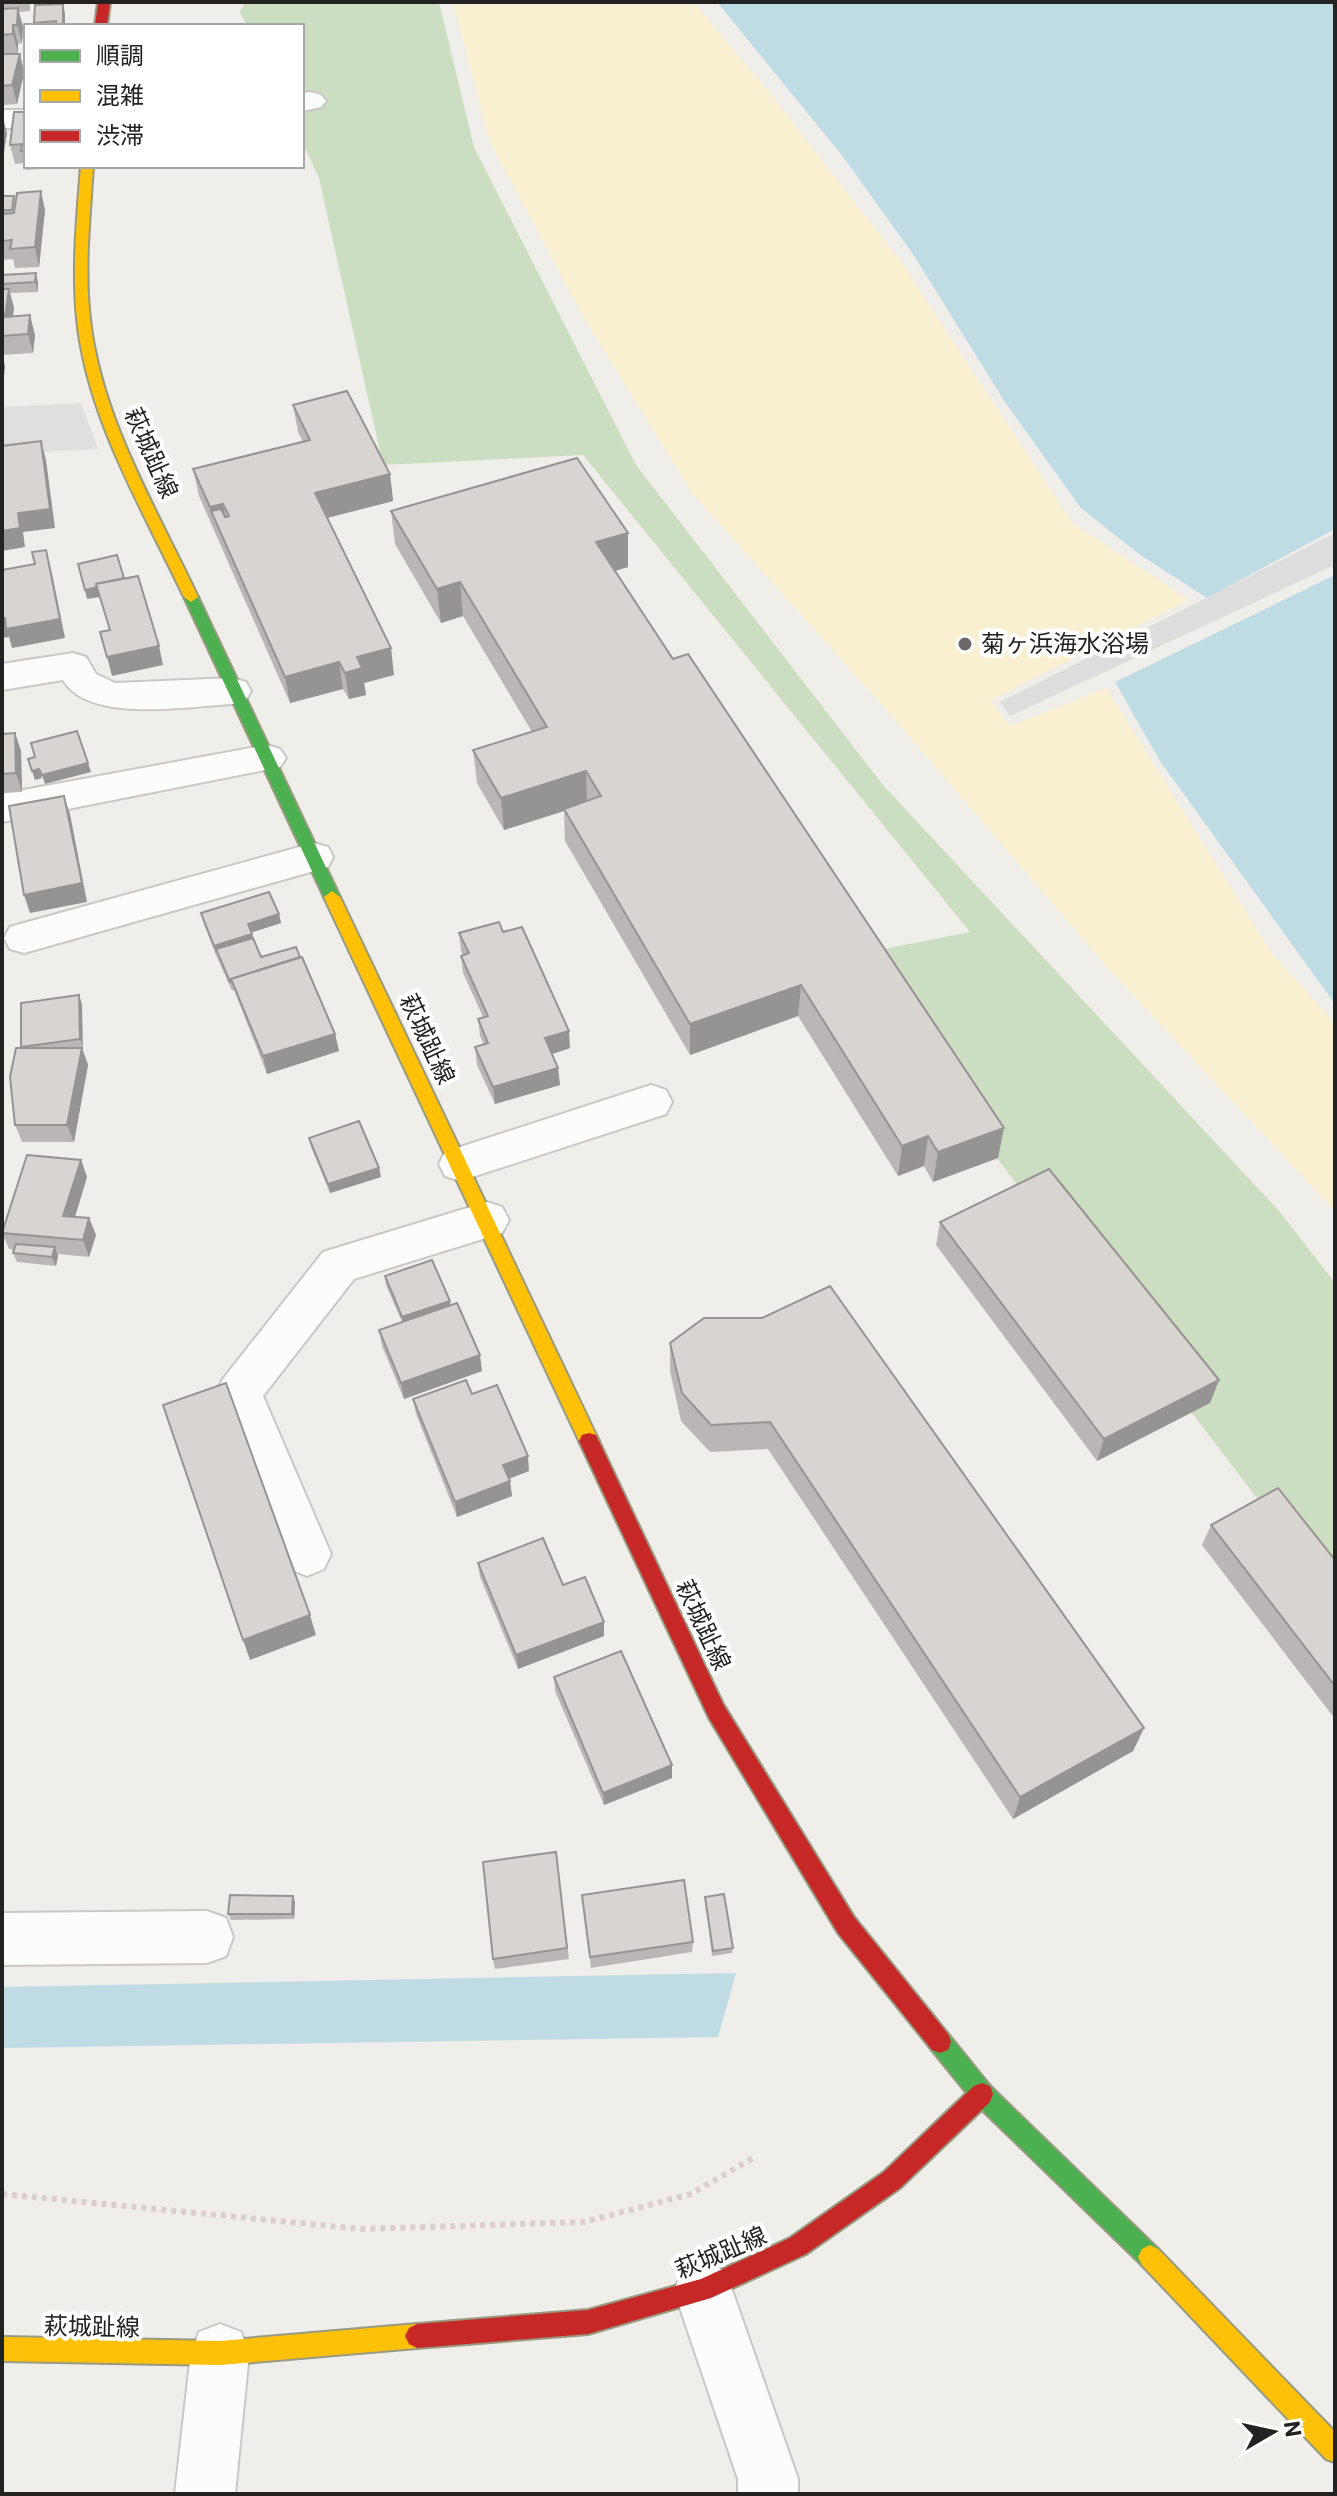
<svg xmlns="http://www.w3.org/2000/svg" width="1337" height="2496" viewBox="0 0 1337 2496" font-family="Roboto,'Noto Sans JP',sans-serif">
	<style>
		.forest { fill: #cbdec1 }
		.sand { fill: #f8f0d0 }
		.parking { fill: #e0dfde }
		.water { fill: #bfdbe3 }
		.pier { fill: #dedddd }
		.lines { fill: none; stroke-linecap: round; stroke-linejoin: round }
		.street-casing { stroke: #c9c8c7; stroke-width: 4 }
		.fast-casing { stroke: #999a82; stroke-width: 4 }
		.slow-casing { stroke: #999a82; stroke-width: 4 }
		.jam-casing { stroke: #999a82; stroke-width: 4 }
		.path { stroke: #dccecd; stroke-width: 6; stroke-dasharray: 5 5; stroke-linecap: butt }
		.street { fill: #fdfcfc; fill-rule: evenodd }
		.fast { fill: #4caf50; fill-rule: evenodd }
		.slow { fill: #ffc107; fill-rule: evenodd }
		.jam { fill: #c62828; fill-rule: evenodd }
		.wall { fill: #b9b6b5 }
		.shaded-wall { fill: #969493 }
		.building { fill: #d7d4d2; stroke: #969493; stroke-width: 2 }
		.poi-dot { fill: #6a6968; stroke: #fff; stroke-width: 3 }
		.labels { text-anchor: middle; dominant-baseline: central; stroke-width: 8; stroke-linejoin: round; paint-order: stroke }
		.street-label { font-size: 24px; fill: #222; stroke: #fff }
		.poi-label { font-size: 24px; fill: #222; stroke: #fff; text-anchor: start }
	</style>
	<rect width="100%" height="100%" fill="#f0eeeb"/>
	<path class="forest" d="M245,2H439L474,147L636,465L883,785L1280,1212L1335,1283V1600L843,957L970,932L583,455L383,465L319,178L302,142V26H247L240,12Z"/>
	<path class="sand" d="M453,2H693L765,87L901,262L1072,523L1189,600L990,701L1010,726L1106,688L1271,952L1335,1024V1211L1112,973L898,723L692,493L584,318L489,140Z"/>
	<path class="parking" d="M81,403L98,449L2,454V407Z"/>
	<g class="water">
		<path d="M717,2H1335V529L1207,598L1139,554L1081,508L1003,399L913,254L841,154Z"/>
		<path d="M1335,575V1004L1160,761L1115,682Z"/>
		<path d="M736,1973L718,2037L2,2048V1987Z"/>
	</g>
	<path class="pier" d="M1335,533V565L1010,716L1000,702Z"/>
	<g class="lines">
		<g class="street-casing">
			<g id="street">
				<path d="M311,92L321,95L326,101L321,107L302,111V93Z"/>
				<rect x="2" y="110" width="24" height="18"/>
				<path d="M73,653L86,657L96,674L115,683L233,678L246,682L251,691L246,700L233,704C188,706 89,724 63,680L2,690V664Z"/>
				<path d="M267,745L280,749L286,758L280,767L2,822V794Z"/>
				<path d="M314,843L328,847L333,857L328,867L24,953L10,949L4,938L10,927L24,923Z"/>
				<path d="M651,1085L666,1090L672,1102L666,1114L460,1181L445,1176L439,1164L445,1152Z"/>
				<path d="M487,1202L502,1207L509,1220L502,1233L354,1279L263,1396L331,1554L324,1569L307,1576L290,1569L216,1393L223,1379L323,1252Z"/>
				<path d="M207,1911L226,1918L233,1937L226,1956L207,1963L2,1965V1913Z"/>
				<path d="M703,2261L723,2270L732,2290L798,2479V2494H738V2479L674,2290L683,2270Z"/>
				<path d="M220,2324L241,2332L249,2353L235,2494H175L191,2353L199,2332Z"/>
			</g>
		</g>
		<g class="fast-casing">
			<g id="fast">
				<path d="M191,592L198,597L340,897L338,901L332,903L324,897L184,597Z"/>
				<path d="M940,2031L948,2034L990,2086L1158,2249L1162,2257L1158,2265L1150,2269L1142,2265L974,2102L932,2050L929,2042L932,2034Z"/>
			</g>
		</g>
		<g class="slow-casing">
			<g id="slow">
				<path d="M81,166H93C90,217 84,268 90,319C101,418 156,508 198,597L191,602L184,597C142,508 87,418 77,319C72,268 77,217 81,166Z"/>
				<path d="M332,891L340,897L596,1435L599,1441L596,1447L589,1449L582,1447L324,897Z"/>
				<path d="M1150,2245L1158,2249L1335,2432V2462L1326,2459L1142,2265L1138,2257L1142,2249Z"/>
				<path d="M417,2324L425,2328L429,2336L425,2344L417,2348L220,2365L2,2361V2337L220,2341Z"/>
			</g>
		</g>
		<g class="jam-casing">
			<g id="jam">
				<path d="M98,2H110L107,26H95Z"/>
				<path d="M589,1433L596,1435L723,1704L854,1917L948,2034L951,2042L948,2050L940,2053L932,2050L838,1933L709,1718L579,1441L582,1435Z"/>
				<path d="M982,2083L990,2086L993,2094L990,2102L900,2188L806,2254L711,2298L588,2334L417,2348L409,2344L405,2336L409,2328L417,2324L588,2310L701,2279L790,2238L884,2172L974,2086Z"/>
			</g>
		</g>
		<path class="path" d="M2,2194L361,2229L584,2222L691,2194L755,2157"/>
		<use href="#street" class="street"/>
		<use href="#fast" class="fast"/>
		<use href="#slow" class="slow"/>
		<use href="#jam" class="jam"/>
	</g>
	<g class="wall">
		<path d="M2,2H30V11L19,12L23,27L22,43L18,44V53L2,54Z"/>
		<path d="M65,13V26H35L34,23Z"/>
		<path d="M2,54H20L24,73L17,104L2,105Z"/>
		<path d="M26,112V166H54V168L26,170L24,163L15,164L10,145Z"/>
		<path d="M2,196H14L16,201L45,210L39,267L15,268L13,259L2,260Z"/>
		<path d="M36,273L38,283V292L10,293L14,308L13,316L35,335L33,353L2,355L5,366L2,395V275Z"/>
		<path d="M293,405L390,474L393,501L327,518L394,675L364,683L366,695L349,699L343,689L290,703L199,496L193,469L303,442L298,432Z"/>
		<path d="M391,511L628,533V567L615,571L998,1158L933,1182L924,1166L898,1176L798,1016L690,1055L565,841L564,811L504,830L477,783L473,750L532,732L463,616L441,623L395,544Z"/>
		<path d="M15,733L21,751L22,792L2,793V734Z"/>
		<path d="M201,913L279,914L281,923L251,932L261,957L335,1034L339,1051L267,1074L234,990L232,991L216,955L203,922Z"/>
		<path d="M503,932L570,1048L552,1054L560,1085L495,1104L477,1065L475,1047L484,1045L480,1036L478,1019L483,1017L463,973L461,956L463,955L461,951L459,933Z"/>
		<path d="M82,1004V1049L88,1065L74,1142H22L15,1125L21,1048Z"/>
		<path d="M309,1138L379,1168L381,1177L330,1193L311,1147Z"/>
		<path d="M81,1160L87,1177L75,1217L89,1218L96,1235L89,1257L58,1254V1256L56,1266L17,1262L13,1253L14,1250L9,1249L2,1233Z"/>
		<path d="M940,1222L1219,1380L1210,1403L1097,1461L936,1245Z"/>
		<path d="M385,1276L450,1305L482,1371L404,1399L382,1346L379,1330L402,1322L386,1285Z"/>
		<path d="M704,1318L1144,1728L1133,1751L1013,1819L768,1449L710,1452L681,1421L670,1371V1343Z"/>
		<path d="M472,1394L529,1471L509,1479L512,1496L457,1517L416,1414L413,1399Z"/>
		<path d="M1211,1525L1335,1560V1719L1202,1545Z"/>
		<path d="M478,1563L563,1585L604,1636L518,1669L480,1577Z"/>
		<path d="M554,1677L672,1765V1778L604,1805L555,1691Z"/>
		<path d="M556,1852L569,1959L495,1969L493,1959Z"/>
		<path d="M582,1895L693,1942L692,1952L591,1968Z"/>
		<path d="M293,1896L295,1902L294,1919L231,1920L228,1914Z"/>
		<path d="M705,1897L733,1948L732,1953L712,1956Z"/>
	</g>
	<g class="shaded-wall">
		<path d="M63,4L65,13V26H63Z"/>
		<path d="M18,8L23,27L22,43L17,25Z"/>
		<path d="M13,25L18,44V53L13,34Z"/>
		<path d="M20,54L24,73L17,104L12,85Z"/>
		<path d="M2,114L7,133L3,159H2Z"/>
		<path d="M41,191L45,210L39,267L35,247Z"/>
		<path d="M36,273L38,283V292L35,282Z"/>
		<path d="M9,289L14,308L10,336L5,317Z"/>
		<path d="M30,315L35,335L33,353L28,334Z"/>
		<path d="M2,354L5,366L2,395Z"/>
		<path d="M41,441L46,460L55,528L23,532L25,547L2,551V531L18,513Z"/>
		<path d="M390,474L393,501L319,520L315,493Z"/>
		<path d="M223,504L228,531L211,511L215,534L210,507Z"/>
		<path d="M628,533V567L597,576L596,542Z"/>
		<path d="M46,550L51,569L65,638L12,648L9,637L2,638V618Z"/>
		<path d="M460,582L463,616L441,623L437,589Z"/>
		<path d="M97,587L100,597L87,599L85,590Z"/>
		<path d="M159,646L163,665L112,676L107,657Z"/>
		<path d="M391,648L394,675L364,683L366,695L349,699L345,673L357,657Z"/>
		<path d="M339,662L343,689L290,703L285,677Z"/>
		<path d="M15,733L21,751L22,792L16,773Z"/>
		<path d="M88,763L91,772L45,784L42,775Z"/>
		<path d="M39,769L42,778L35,780L32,771Z"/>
		<path d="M586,771L587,804L564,809V811L504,830L501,798Z"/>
		<path d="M64,796L70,814L87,902L30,913L24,895Z"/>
		<path d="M279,914L281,923L250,933L248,924Z"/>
		<path d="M252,934L254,943L216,949V955L214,946Z"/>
		<path d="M801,985L798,1016L690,1055V1024Z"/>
		<path d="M79,995L82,1004L83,1048L80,1039Z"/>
		<path d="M569,1031L570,1048L546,1056L545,1038Z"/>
		<path d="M335,1034L339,1051L267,1074L263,1056Z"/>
		<path d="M82,1048L88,1065L74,1142L67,1125Z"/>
		<path d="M558,1068L560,1085L495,1104L493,1087Z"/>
		<path d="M1004,1128L998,1158L933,1182L938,1152Z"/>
		<path d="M928,1136L924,1166L898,1176L902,1146Z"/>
		<path d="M81,1160L87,1177L70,1233L63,1216Z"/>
		<path d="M379,1168L381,1177L330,1193L328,1184Z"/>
		<path d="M89,1218L96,1235L89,1257L83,1240Z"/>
		<path d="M55,1247L58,1256L56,1266L52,1257Z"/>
		<path d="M450,1301L451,1309L404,1325L402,1317Z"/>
		<path d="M480,1355L482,1371L404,1399L401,1383Z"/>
		<path d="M1219,1380L1210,1403L1097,1461L1104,1439Z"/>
		<path d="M528,1456L529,1471L505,1480L503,1465Z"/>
		<path d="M510,1481L512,1496L457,1517L455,1502Z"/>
		<path d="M310,1615L316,1635L250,1660L243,1640Z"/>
		<path d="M604,1622V1636L518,1669L516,1655Z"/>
		<path d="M1144,1728L1133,1751L1013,1819L1020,1797Z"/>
		<path d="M672,1765V1778L604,1805L603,1793Z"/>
		<path d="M293,1896L295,1902L294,1919L292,1914Z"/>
	</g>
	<g class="building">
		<path d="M63,4V24L56,25V21L34,23L35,5Z"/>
		<path d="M18,8L17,25H13V34L2,35V9Z"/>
		<path d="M25,28L26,59L24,60Z"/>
		<path d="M2,54H20L12,85L2,86Z"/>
		<path d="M14,112H26V150L21,151L22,144L10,145Z"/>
		<path d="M41,191L35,247L10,249L12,240L2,241V214L14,213L17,193Z"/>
		<path d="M2,196H14L12,210H2Z"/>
		<path d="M36,273L35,282L2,284V275Z"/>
		<path d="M2,289H9L5,317L30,315L28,334L2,336Z"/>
		<path d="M347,391L390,474L315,493L391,648L357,657L362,668L345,673L339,662L285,677L211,511L221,509L225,517L229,516L223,504L210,507L193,469L310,440L293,405Z"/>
		<path d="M41,441L50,509L18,513L20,528L2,531V446Z"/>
		<path d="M577,458L628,533L596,542L673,659L688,654L1004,1128L938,1152L928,1136L902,1146L801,985L690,1024L564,809L601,796L586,771L501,798L473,750L547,727L460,582L437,589L391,511Z"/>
		<path d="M46,550L60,619L6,629L5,618H2V570L35,564L32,552Z"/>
		<path d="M117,555L124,578L96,584L97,587L85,590L78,564Z"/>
		<path d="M138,576L159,646L107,657L100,632L110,630L96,584Z"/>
		<path d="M77,731L88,763L42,775L39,769L32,771L28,759L35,757L31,743Z"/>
		<path d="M15,733L16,773L2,774V734Z"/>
		<path d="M64,796L82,883L24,895L9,806Z"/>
		<path d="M269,892L279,914L248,924L252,934L214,946L201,913Z"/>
		<path d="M499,922L503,932L522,927L569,1031L545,1038L558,1068L493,1087L475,1047L488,1043L478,1019L488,1016L461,956L469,953L459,933Z"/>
		<path d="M253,938L261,957L296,947L300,957L231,979L232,981L230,982L216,949Z"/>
		<path d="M302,957L335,1034L263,1056L231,979Z"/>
		<path d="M79,995L80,1039L21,1047V1003Z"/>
		<path d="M16,1048H82L67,1125H15L10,1077Z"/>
		<path d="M359,1121L379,1168L328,1184L309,1138Z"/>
		<path d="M27,1155L81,1160L63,1216L89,1218L83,1240L2,1233Z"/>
		<path d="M1049,1169L1219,1380L1104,1439L940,1222Z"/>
		<path d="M16,1244L55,1247L52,1257L13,1253Z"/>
		<path d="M432,1260L450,1301L402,1317L385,1276Z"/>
		<path d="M830,1286L1144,1728L1020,1797L770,1422L711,1425L682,1393L670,1343L704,1318H762Z"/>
		<path d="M457,1303L480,1355L401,1383L379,1330Z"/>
		<path d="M466,1380L472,1394L497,1385L528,1456L503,1465L510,1481L455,1502L413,1399Z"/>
		<path d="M226,1383L310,1615L243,1640L163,1405Z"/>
		<path d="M1278,1488L1335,1560V1686L1211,1525Z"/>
		<path d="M543,1538L563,1585L585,1577L604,1622L516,1655L478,1563Z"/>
		<path d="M621,1651L672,1765L603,1793L554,1677Z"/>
		<path d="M556,1852L567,1948L493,1959L483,1862Z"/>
		<path d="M684,1880L693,1942L590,1957L582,1895Z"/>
		<path d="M724,1894L733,1948L713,1951L705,1897Z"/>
		<path d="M230,1895L293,1896L292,1914H228Z"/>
	</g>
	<circle class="poi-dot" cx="965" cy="644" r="8"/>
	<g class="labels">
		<g class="street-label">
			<text transform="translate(151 453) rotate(66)">萩城趾線</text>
			<text transform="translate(427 1039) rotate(65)">萩城趾線</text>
			<text transform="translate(703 1625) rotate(65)">萩城趾線</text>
			<text transform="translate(721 2253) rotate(-23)">萩城趾線</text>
			<text transform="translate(92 2327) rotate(1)">萩城趾線</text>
		</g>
		<g class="poi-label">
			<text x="981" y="644">菊ヶ浜海水浴場</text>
		</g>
	</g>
	<rect width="1337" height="2496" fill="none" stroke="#222222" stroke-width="8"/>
	<rect x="24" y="24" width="280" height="144" fill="#ffffff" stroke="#a7a7a7" stroke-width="2"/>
	<rect x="40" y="50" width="40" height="12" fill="#4caf50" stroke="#a7a7a7" stroke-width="2"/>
	<text x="96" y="64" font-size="24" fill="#222222">順調</text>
	<rect x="40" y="90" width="40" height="12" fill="#ffc107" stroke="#a7a7a7" stroke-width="2"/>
	<text x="96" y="104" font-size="24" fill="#222222">混雑</text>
	<rect x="40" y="130" width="40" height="12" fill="#c62828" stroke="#a7a7a7" stroke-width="2"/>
	<text x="96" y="144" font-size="24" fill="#222222">渋滞</text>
	<g transform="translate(1273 2432) rotate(81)" stroke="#ffffff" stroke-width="6" paint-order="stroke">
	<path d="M0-6L14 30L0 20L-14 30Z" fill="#222222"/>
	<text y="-12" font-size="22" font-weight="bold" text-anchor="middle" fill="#222222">N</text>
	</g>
</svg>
